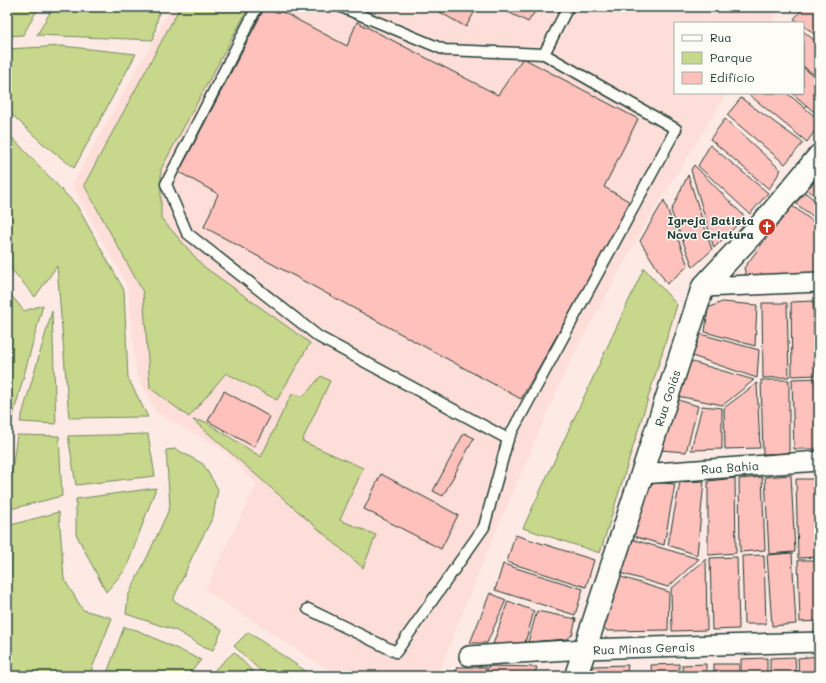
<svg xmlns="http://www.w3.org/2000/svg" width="826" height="683" viewBox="0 0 826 683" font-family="Mali,sans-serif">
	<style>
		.built { fill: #fdded8 }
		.green { fill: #c7d78b; stroke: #738a60 }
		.building { fill: #fec1bb; stroke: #1f3d34 }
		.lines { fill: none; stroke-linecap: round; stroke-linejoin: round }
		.service-casing { stroke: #1f3d34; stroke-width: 13 }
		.minor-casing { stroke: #1f3d34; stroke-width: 22 }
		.tertiary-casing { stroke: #1f3d34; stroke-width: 25 }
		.service { stroke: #fdfcf7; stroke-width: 10 }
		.minor { stroke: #fdfcf7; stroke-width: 19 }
		.tertiary { stroke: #fdfcf7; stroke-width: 22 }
		.labels { text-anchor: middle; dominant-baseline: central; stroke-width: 3; stroke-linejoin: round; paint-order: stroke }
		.poi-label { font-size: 12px; font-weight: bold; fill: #1f3d34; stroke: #fdfcf7; text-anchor: end }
		.street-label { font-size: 12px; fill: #1f3d34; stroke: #fdfcf7 }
	</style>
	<rect width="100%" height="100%" fill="#fdeae5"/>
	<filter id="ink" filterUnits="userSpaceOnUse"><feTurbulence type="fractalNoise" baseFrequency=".025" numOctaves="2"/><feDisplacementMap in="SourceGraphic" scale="8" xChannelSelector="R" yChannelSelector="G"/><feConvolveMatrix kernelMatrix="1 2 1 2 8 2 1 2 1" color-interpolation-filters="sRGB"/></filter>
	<g filter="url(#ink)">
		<path class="built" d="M172,7H781L771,23H675V93H727L643,228L568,365L481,566L437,676H338L205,590L257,484L221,448L157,413L136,372L127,285L72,185Z"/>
		<g class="green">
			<path d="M7,7H39L23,35L7,36Z"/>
			<path d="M53,7H160L153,40L37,35Z"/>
			<path d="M180,7H249L161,169V218L203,266L310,343L277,400L226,373L189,417L150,388L143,292L84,185Z"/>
			<path d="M62,46L136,54L74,168L41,142L7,110V49Z"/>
			<path d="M7,132L77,206L124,290L128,378L148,417L69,418L57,266L35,297L7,264Z"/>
			<path d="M644,268L677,305L600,553L523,528Z"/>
			<path d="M7,290L24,311L43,305L10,427L7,429Z"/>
			<path d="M52,311L56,424L20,422Z"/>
			<path d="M321,376L330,381L302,441L363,468L340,520L376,535L363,568L193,420L206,422L261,457L283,411L292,394L304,396Z"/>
			<path d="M148,434L155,476L76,485L68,436Z"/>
			<path d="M17,435L59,436L62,496L7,510V502Z"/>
			<path d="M176,449L203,464L218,489L213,517L193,555L173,600L222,630L213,650L200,645L177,631L126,614L128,596L149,553L170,507L166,450Z"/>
			<path d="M156,488L126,569L106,592L76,534V499Z"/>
			<path d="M59,512L64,579L83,610L112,618L89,676H7V526Z"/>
			<path d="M124,627L137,630L201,660L187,676H106Z"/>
			<path d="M248,632L313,676H266L234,646Z"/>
			<path d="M234,652L257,676H208Z"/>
		</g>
		<g class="building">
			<path d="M265,7H273L347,46L357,22L498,95L523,58L638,119L604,187L632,203L521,399L204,227L218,194L179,172Z"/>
			<path d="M438,7H472L476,9L466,27L436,10Z"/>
			<path d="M506,7H538L528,22L504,10Z"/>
			<path d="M804,7H819V38L803,25V23H800L794,19Z"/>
			<path d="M803,31L819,44V79L803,66Z"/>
			<path d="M803,67L819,81V116L792,93H803Z"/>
			<path d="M747,93H787L819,120V125L807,142Z"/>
			<path d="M741,98L803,143L785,164L727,115Z"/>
			<path d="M725,119L781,170L769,189L710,139Z"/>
			<path d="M710,145L768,193L750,214L698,166Z"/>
			<path d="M694,165L745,217L714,248L691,170Z"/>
			<path d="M688,175L712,250L693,267L671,211Z"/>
			<path d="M819,178V199L807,189Z"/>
			<path d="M806,193L819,204V221L795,203Z"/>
			<path d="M664,200L688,266L667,284L640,241Z"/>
			<path d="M791,205L819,226V273L761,278L746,275L744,268Z"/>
			<path d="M813,301L816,375L792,376L791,302Z"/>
			<path d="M722,302L757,305L755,346L705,332L708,308Z"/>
			<path d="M762,303H787L789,377L763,378Z"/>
			<path d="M700,334L759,350L757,378L692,356Z"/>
			<path d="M689,361L754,380L723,405L677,396Z"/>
			<path d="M819,378V449H794L792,379Z"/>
			<path d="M761,380H789V453L763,454Z"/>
			<path d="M757,383L760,448L725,449L724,408Z"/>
			<path d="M224,391L270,417L254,447L208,421Z"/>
			<path d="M675,399L698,406L686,452L660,450Z"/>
			<path d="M702,406L722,408V449L691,450Z"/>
			<path d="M464,433L474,438L443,496L433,491Z"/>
			<path d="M381,474L458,515L441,549L364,509Z"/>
			<path d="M791,475L795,552L769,554L765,477Z"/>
			<path d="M762,477L765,550L740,552L739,479Z"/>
			<path d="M735,478L736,553L708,555V481Z"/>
			<path d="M796,479H819V557L798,558Z"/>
			<path d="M704,481L697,555L668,545L680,482Z"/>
			<path d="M649,482L675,484L664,545L633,536Z"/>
			<path d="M515,535L594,560L586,587L507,562Z"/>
			<path d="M631,539L699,559L668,587L620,573Z"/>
			<path d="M792,553L796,624L772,626L767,555Z"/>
			<path d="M764,555L766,624H744L742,556Z"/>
			<path d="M737,557L739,629L712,630L710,558Z"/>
			<path d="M706,559L707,630L672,631L671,589Z"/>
			<path d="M798,560H819V621L800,622Z"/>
			<path d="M503,564L583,589L575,615L495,590Z"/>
			<path d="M618,576L669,592L668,630L607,631L604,627Z"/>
			<path d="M490,593L506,600L487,643H470Z"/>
			<path d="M508,601L534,611L523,650H491Z"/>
			<path d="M537,611L576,619L572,635L567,639L528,642Z"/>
			<path d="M819,656V676H799L798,658Z"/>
			<path d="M795,657L796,676H770V658Z"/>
			<path d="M767,658V676H741V659Z"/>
			<path d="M679,664V676H652L651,665Z"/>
			<path d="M706,664V676H683L682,665Z"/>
			<rect x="714" y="664" width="25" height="12"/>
			<path d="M628,665L626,676H590L593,666Z"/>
			<path d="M488,666L537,667L534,676H486Z"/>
			<path d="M457,667H486L484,676H454Z"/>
		</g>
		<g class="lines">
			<g class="service-casing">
				<g id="service">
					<path d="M257,7L166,184L187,233L319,337L508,439L676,129L544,54L445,50L341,7"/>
					<path d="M544,54L568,7"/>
					<path d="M308,609L396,652L484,527L508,439"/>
				</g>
			</g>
			<g class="minor-casing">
				<g id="minor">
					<path d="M703,287L819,282"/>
					<path d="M642,474L819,461"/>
					<path d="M469,656L585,649L819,642"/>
				</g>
			</g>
			<g class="tertiary-casing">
				<path id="tertiary" d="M576,676L703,287L769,216L819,156"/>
			</g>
			<use href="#service" class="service"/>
			<use href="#minor" class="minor"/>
			<use href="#tertiary" class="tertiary"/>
		</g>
	</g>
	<defs>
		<g id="church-disc" transform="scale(0.9)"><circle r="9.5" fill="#c8321e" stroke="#fdfcf7"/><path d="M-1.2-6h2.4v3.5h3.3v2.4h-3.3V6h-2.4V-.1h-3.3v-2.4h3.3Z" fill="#fff"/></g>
	</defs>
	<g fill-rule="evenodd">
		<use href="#church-disc" x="767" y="227"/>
	</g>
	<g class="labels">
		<g class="poi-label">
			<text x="754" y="220">Igreja Batista<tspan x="754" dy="14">Nova Criatura</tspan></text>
		</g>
		<g class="street-label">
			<text transform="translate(667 398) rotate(-72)">Rua Goiás</text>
			<text transform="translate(730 467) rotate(-4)">Rua Bahia</text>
			<text transform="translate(644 648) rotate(-2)">Rua Minas Gerais</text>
		</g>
	</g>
	<rect width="826" height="683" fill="none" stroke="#fdfcf7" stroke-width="24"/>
	<rect x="12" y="12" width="802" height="659" fill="none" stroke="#1f3d34" stroke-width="1.5" filter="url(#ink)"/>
	<rect x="674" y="22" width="130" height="72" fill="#fdfcf7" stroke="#a4b0a9"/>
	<rect x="682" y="35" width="20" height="6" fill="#fdfcf7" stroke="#a4b0a9"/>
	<text x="710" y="42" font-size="12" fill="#1f3d34">Rua</text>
	<rect x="682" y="52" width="20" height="12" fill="#c7d78b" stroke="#a4b0a9"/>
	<text x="710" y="62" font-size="12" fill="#1f3d34">Parque</text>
	<rect x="682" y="72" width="20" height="12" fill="#fec1bb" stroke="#a4b0a9"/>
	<text x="710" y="82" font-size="12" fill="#1f3d34">Edifício</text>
</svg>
